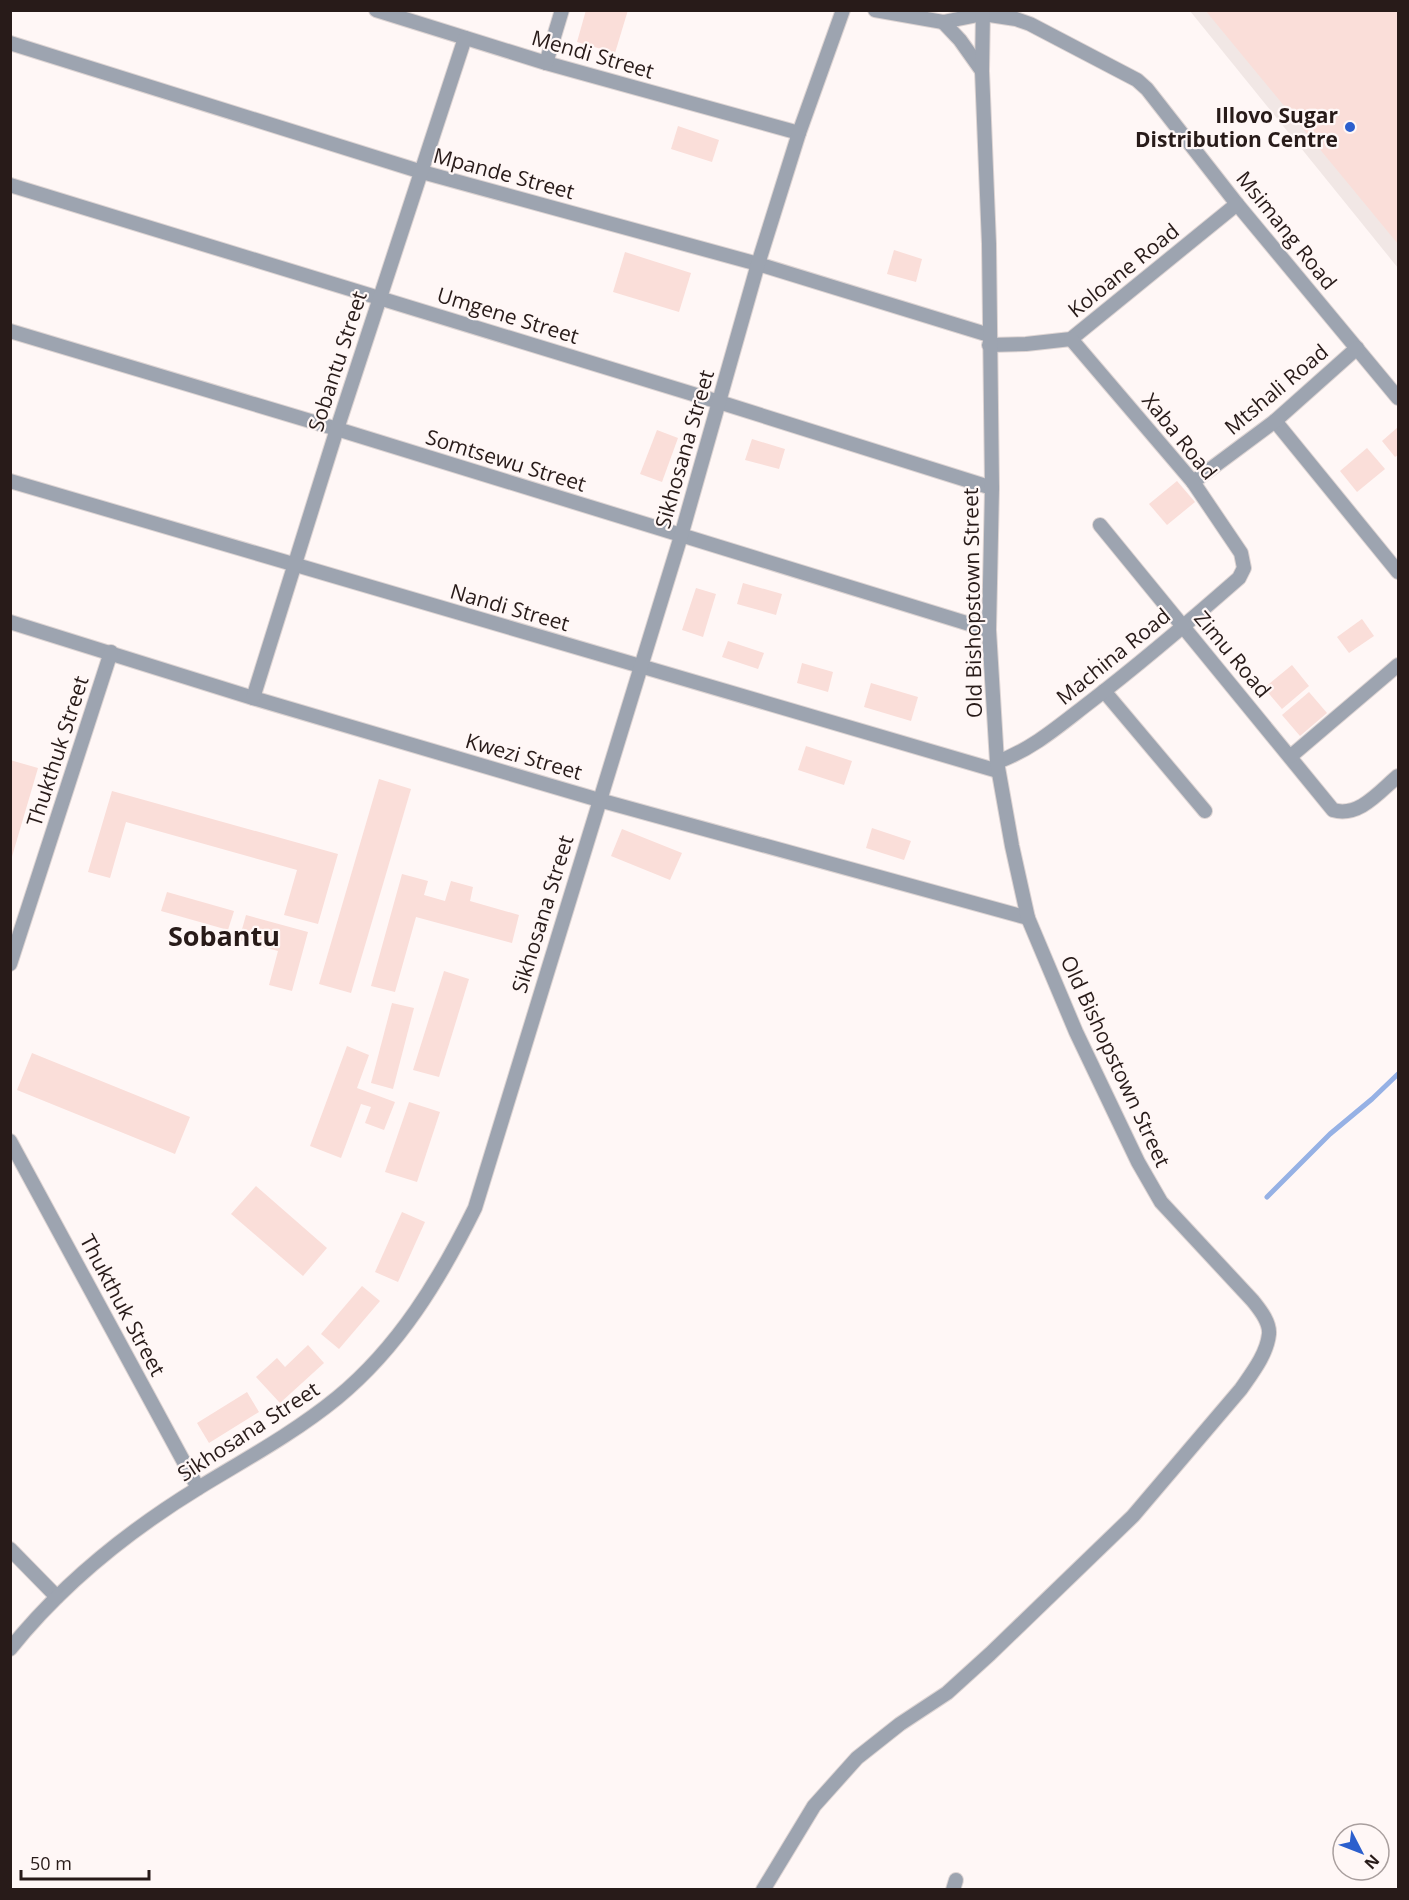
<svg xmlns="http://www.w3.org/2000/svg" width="1409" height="1900" viewBox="0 0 1409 1900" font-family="'Open Sans',sans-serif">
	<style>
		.built { fill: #f1e7e5 }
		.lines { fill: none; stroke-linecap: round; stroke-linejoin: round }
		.stream { stroke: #96b1e5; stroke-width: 5 }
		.building { fill: #faded9 }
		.street-casing { stroke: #ddd4d3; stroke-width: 16 }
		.street { stroke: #9da4b0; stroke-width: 14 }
		.poi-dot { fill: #2c5fcd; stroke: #fff7f6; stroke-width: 2 }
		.labels { text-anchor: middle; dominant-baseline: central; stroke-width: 4.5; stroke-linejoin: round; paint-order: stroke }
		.street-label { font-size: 21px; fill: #281b19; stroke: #fff7f6 }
		.poi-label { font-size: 21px; font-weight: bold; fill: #281b19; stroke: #fff7f6; text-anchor: end }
		.district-label { font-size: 27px; font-weight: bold; fill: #281b19; stroke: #fff7f6 }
	</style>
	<rect width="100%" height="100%" fill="#fff7f6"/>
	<path class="built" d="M1190,11H1398V268Z"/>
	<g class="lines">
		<path class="stream" d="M1267,1197L1330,1134L1372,1099L1398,1074"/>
	</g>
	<g class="building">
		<path d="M586,10H628L615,53L577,42Z"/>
		<path d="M1205,10H1398V244Z"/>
		<path d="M678,126L719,140L712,162L671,149Z"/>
		<path d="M894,250L922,259L916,282L887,274Z"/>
		<path d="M625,252L691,273L679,312L613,292Z"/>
		<path d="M1398,427V455L1395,457L1382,441Z"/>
		<path d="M657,430L678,438L662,482L640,474Z"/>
		<path d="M752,439L785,449L779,469L745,460Z"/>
		<path d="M1367,448L1385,469L1357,492L1340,471Z"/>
		<path d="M1177,481L1195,502L1167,525L1149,504Z"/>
		<path d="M743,583L782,594L776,615L737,604Z"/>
		<path d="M696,588L716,594L703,637L682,630Z"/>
		<path d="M1362,619L1374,636L1349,653L1337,637Z"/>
		<path d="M728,641L764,653L758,669L722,657Z"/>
		<path d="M802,663L833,672L828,692L797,683Z"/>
		<path d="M1292,665L1309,686L1282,709L1264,688Z"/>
		<path d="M871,683L918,697L911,721L864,707Z"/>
		<path d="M1309,692L1327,713L1300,736L1282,715Z"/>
		<path d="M806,746L852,761L844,785L798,770Z"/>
		<path d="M10,760L38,768L11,860H10Z"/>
		<path d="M379,779L411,789L351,993L319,984Z"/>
		<path d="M112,791L338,854L318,924L284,915L297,870L126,822L110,878L88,872Z"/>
		<path d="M872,828L911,841L904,860L866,848Z"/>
		<path d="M622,829L682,853L670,880L611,856Z"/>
		<path d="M402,874L428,881L424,895L445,901L451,881L473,887L470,901L519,915L512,943L416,917L395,992L371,986Z"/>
		<path d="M167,892L234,911L228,930L161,911Z"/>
		<path d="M246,915L308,932L292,991L269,985L278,951L239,940Z"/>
		<path d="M444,971L469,979L439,1077L413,1070Z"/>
		<path d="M392,1003L414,1008L393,1089L371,1083Z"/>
		<path d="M347,1046L369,1055L357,1088L395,1102L384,1130L365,1123L371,1107L361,1104L341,1158L310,1146Z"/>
		<path d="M32,1053L190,1117L175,1154L17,1090Z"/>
		<path d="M409,1102L440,1112L417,1182L385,1172Z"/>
		<path d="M256,1186L327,1248L303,1276L231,1214Z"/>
		<path d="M402,1212L425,1222L398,1282L375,1272Z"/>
		<path d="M362,1286L380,1301L339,1349L321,1334Z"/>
		<path d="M308,1345L324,1363L280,1403L256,1377L277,1358L285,1367Z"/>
		<path d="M247,1392L259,1412L209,1443L197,1423Z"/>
	</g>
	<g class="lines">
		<g class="street-casing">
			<g id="street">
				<path d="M376,10L546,63L799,133"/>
				<path d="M875,10L943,22L983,14L1016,19L1030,24L1137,80L1147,89L1237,204L1398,398"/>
				<path d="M943,22L960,40L982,71"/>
				<path d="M10,43L422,172L758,264L989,335"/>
				<path d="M546,63L562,10"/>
				<path d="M10,185L719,402L992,488"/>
				<path d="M10,331L337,429L989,630"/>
				<path d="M989,345L1026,344L1071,339L1237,204"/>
				<path d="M1275,421L1398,572"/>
				<path d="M10,481L998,771"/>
				<path d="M1193,482L1275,421L1357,348"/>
				<path d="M1100,525L1333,810C1359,818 1380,791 1398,776"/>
				<path d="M10,622L253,698L599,800L1028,918"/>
				<path d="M1104,691L1205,811"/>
				<path d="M253,698L337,429L465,38"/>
				<path d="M1291,756L1398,665"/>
				<path d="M997,762C1033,749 1060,725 1090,702C1141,663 1190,621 1239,578L1244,568L1241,553L1193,482L1071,339"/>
				<path d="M10,964L111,652"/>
				<path d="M10,1141L198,1488"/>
				<path d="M10,1549L57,1597"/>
				<path d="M10,1649C63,1583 128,1531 200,1487C246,1459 294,1433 337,1398C399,1347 440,1279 475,1208L681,536L758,264L799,133L843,10"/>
				<path d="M763,1890L814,1806L857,1758L900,1724L947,1693L990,1654L1133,1516L1241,1389C1252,1373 1267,1354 1269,1334C1270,1322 1260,1310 1253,1301L1161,1202L1138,1162L1076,1032L1028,918L1012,846L997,762L989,630L992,488L989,244L982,71L983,10"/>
				<path d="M953,1890L956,1880"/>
			</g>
		</g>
		<use href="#street" class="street"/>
	</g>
	<circle class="poi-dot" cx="1350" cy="127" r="6"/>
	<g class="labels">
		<g class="street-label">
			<text transform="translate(593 54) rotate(16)">Mendi Street</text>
			<text transform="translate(504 173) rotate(15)">Mpande Street</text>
			<text transform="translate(1287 230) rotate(51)">Msimang Road</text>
			<text transform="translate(1123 270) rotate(-39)">Koloane Road</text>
			<text transform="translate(508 315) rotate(17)">Umgene Street</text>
			<text transform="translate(337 361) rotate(-72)">Sobantu Street</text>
			<text transform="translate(1276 389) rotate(-40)">Mtshali Road</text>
			<text transform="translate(1180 436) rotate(51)">Xaba Road</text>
			<text transform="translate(684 449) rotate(-74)">Sikhosana Street</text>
			<text transform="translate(506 460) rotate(17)">Somtsewu Street</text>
			<text transform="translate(972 603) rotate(-91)">Old Bishopstown Street</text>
			<text transform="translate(510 607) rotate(16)">Nandi Street</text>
			<text transform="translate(1233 654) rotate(50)">Zimu Road</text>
			<text transform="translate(1113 656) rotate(-39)">Machina Road</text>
			<text transform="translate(57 751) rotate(-72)">Thukthuk Street</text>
			<text transform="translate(524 756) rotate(16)">Kwezi Street</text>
			<text transform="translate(542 914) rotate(-73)">Sikhosana Street</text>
			<text transform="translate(1116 1061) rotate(65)">Old Bishopstown Street</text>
			<text transform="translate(123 1305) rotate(62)">Thukthuk Street</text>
			<text transform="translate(248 1431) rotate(-33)">Sikhosana Street</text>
		</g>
		<g class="poi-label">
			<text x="1338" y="115">Illovo Sugar<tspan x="1338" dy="24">Distribution Centre</tspan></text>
		</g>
		<g class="district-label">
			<text x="224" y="935">Sobantu</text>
		</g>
	</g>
	<rect width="1409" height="1900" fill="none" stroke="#281b19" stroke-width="24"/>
	<g transform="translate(1361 1852) rotate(132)"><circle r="28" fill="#fff7f6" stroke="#a99f9e" stroke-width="1.5"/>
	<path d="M0-4.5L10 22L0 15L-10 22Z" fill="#2c5fcd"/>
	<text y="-9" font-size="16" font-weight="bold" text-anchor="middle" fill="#281b19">N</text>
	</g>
	<path d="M21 1870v9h128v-9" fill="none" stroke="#281b19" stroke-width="3"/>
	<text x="30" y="1870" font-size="18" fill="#281b19" stroke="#fff7f6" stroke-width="4.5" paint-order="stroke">50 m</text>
</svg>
